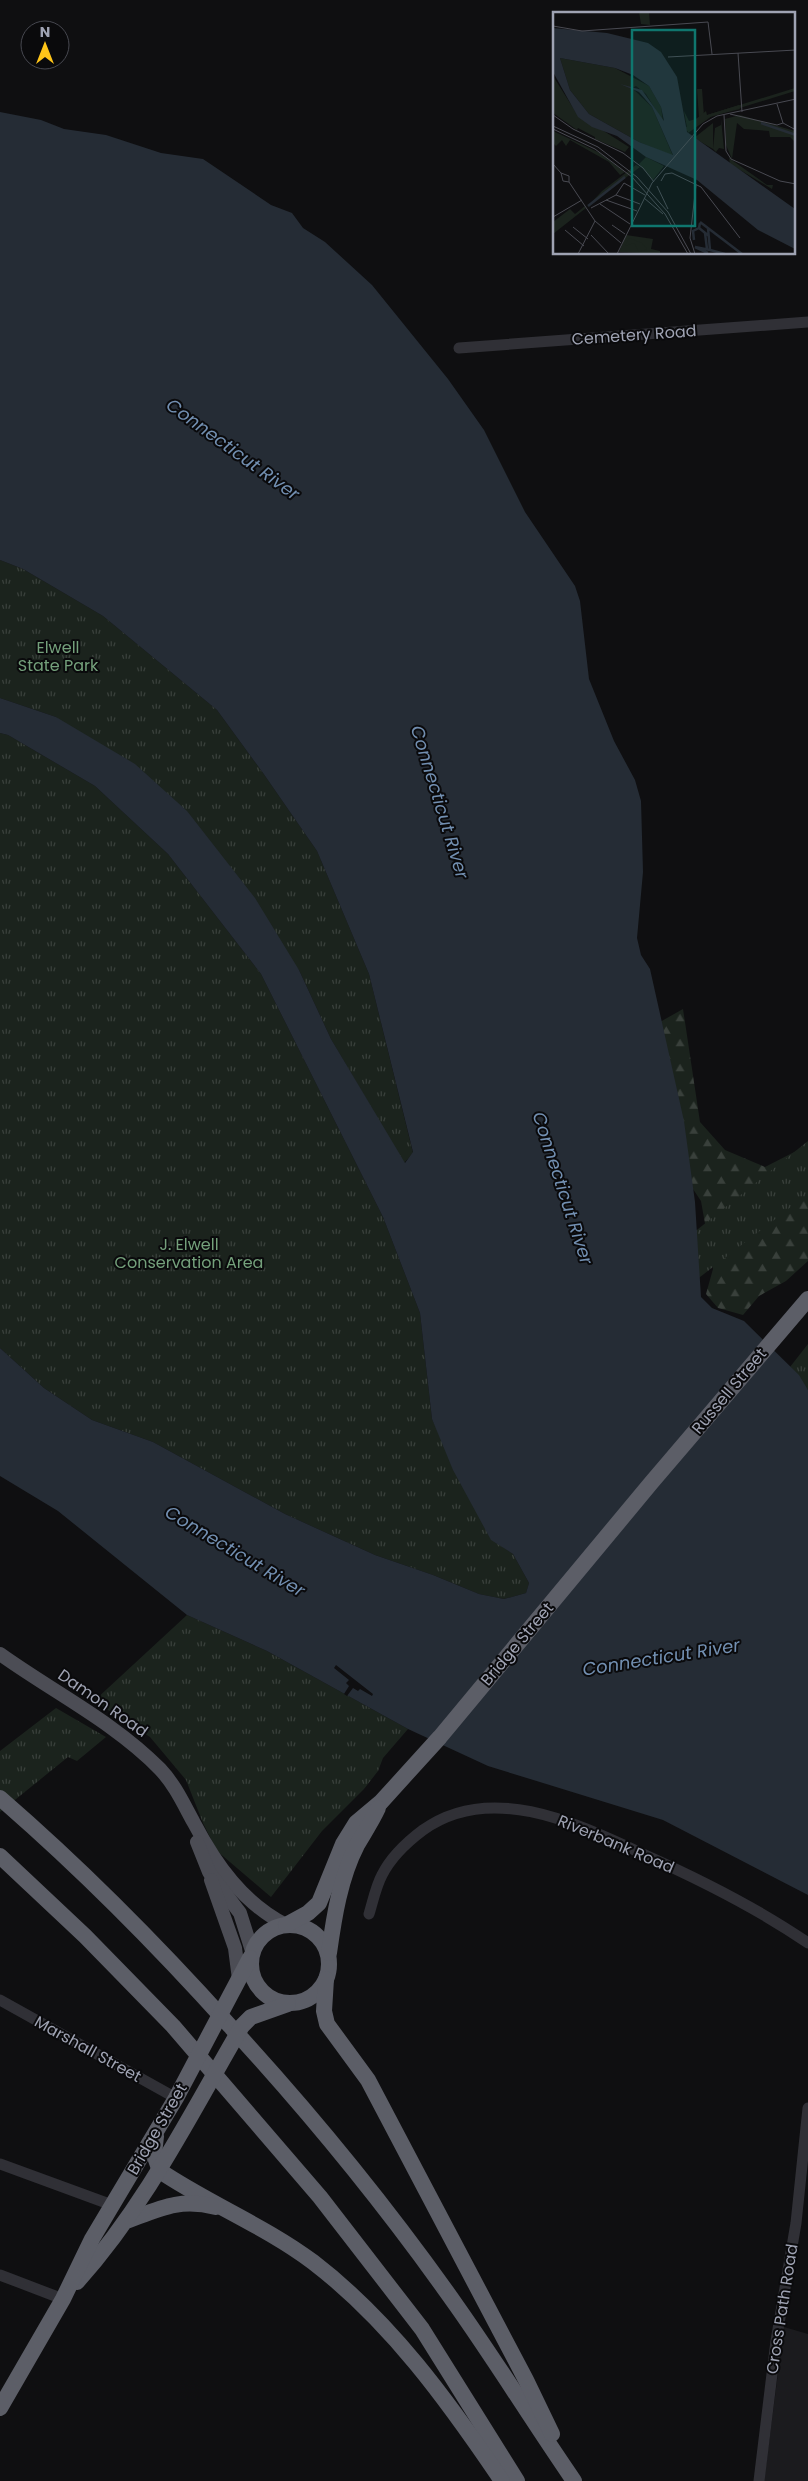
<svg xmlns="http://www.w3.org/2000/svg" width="808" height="2481" viewBox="0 0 808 2481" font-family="Poppins,sans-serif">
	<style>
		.built { fill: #1b1b1e }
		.forest { fill: url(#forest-firs) }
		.park { fill: url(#park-tufts) }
		.water { fill: #252c35 }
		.pier { fill: #0f0f11 }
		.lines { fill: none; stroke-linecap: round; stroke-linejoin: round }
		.minor { stroke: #303036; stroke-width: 11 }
		.major { stroke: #4c4d55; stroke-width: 14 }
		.highway { stroke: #5c5e67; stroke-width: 16 }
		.labels { text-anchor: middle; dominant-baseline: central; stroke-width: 4; stroke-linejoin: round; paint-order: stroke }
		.street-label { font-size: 16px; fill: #9fa3b3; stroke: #0a0a0c }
		.park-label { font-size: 16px; fill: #74a07b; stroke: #0a0a0c }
		.water-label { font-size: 18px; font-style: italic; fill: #728fb1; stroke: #0a0a0c }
		.inset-river { fill: none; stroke: #252c35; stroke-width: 2.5 }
		.inset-road { fill: none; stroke: #494a52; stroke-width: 1 }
		.view { fill: #0f766e; fill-opacity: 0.15; stroke: #0f766e; stroke-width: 2.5 }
		.inset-edge { fill: none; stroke: #9fa3b3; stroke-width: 2.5 }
	</style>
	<defs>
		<pattern id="forest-firs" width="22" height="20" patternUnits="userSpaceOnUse" patternTransform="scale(1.25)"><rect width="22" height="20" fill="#1b231d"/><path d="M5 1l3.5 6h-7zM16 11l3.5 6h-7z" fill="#39403b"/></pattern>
		<pattern id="park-tufts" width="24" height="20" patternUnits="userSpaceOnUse" patternTransform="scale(1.25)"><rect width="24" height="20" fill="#1b231d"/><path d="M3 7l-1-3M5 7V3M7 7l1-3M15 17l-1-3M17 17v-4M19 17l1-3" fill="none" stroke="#39403b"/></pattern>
	</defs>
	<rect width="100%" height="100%" fill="#0f0f11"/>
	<path class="built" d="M784,2327L808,2334V2481H764Z"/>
	<path class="forest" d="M683,1009L700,1122L725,1150L765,1167L808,1145V1261L786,1281L759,1296L743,1315L718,1308L706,1294L713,1269L701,1201L685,1177L660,1022Z"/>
	<g class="park">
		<path d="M0,560L23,569L103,616L217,710L263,773L317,851L369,974L413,1153L404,1163L331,1039L299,970L56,717L0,698Z"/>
		<path d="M0,733L8,735L95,786L168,854L261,974L383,1217L420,1313L432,1419L491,1539L513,1554L529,1583L526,1593L504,1599L479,1594L433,1575L375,1555L285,1514L153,1442L92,1420L44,1388L0,1348Z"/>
		<path d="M808,1141V1194L579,1370L562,1338Z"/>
		<path d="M808,1344V1390L790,1367Z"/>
		<path d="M187,1615L267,1651L408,1729L383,1758L378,1771L364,1789L322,1831L271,1897L217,1851L203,1823L186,1780L150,1737L94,1701Z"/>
		<path d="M56,1708L106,1737L77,1761L68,1757L0,1812V1751Z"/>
	</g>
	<path class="water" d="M0,112L41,120L64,129L106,135L161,153L203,159L271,205L292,213L303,228L325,242L372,285L448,379L484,430L525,512L575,586L580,601L589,679L614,741L635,780L641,801L643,872L637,938L641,955L650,969L684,1121L695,1202L701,1297L712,1308L744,1321L799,1375L808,1390V1895L663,1820L488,1766L408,1729L267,1651L187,1615L58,1511L0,1476V1348L44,1388L92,1420L153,1442L285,1514L375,1555L433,1575L479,1594L504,1599L526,1593L529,1583L513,1554L491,1540L453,1470L432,1419L420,1313L383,1217L261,974L168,854L95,786L8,735L0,733V698L56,717L135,764L187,811L255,898L299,970L331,1039L405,1163L413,1152L369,974L317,851L263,773L217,710L103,616L23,569L0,560Z"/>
	<path class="pier" d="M336,1665L373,1694L372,1696L360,1689L358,1691L353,1688L347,1696L344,1694L349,1686L346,1683L349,1680L334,1668Z"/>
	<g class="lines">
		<g class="minor">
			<path d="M459,348L808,322"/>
			<path d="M369,1914C373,1901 376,1886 382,1875C391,1857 407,1842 423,1830C491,1781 578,1824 645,1855C701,1880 757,1908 808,1943"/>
			<path d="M0,2000L176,2098"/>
			<path d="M0,2164L112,2205"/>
			<path d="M0,2275L63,2299"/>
			<path d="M759,2481L776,2341L796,2223L808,2108"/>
		</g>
		<g class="major">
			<path d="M0,1654C53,1692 114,1722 160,1769C175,1785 183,1803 194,1823C216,1865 243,1903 286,1925"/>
			<path d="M197,1842L209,1872L240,1913L252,1951"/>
			<path d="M211,1880L235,1948L239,1979"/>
		</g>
		<g class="highway">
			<path d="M0,1798C82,1869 158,1946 230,2026C311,2114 387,2207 456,2305C497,2363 534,2423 574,2481"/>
			<path d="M0,1856L85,1936L173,2026L320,2197L422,2329L517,2481"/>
			<circle cx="290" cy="1964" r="39"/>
			<path d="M286,1925L308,1913L319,1903L343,1844L356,1823L381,1802L440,1737L651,1483L808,1299"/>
			<path d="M329,1953C334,1917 340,1878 357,1845C364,1833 372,1821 378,1808"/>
			<path d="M326,1979L324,2011L327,2024L368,2080L526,2380L552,2434"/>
			<path d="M156,2136L154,2154L160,2171C209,2204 265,2226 313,2262C390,2321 448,2401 502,2481"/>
			<path d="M129,2220C161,2208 180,2198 216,2207"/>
			<path d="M77,2282C146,2205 190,2115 242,2026L251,2017L288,2004"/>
			<path d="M0,2408L63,2299L92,2239L176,2098L250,1958"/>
		</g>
	</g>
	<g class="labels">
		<g class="street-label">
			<text transform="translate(634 335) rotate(-4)">Cemetery Road</text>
			<text transform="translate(729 1391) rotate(-50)">Russell Street</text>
			<text transform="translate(517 1644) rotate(-50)">Bridge Street</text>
			<text transform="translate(103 1703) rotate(35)">Damon Road</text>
			<text transform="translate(616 1844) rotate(23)">Riverbank Road</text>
			<text transform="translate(88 2049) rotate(29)">Marshall Street</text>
			<text transform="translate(157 2129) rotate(-60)">Bridge Street</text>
			<text transform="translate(782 2309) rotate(-81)">Cross Path Road</text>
		</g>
		<g class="park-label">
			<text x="58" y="647">Elwell<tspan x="58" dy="18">State Park</tspan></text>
			<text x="189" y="1244">J. Elwell<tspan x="189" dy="18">Conservation Area</tspan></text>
		</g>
		<g class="water-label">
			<text transform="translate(233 449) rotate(36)">Connecticut River</text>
			<text transform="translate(440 802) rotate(73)">Connecticut River</text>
			<text transform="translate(563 1188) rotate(72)">Connecticut River</text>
			<text transform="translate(235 1551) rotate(31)">Connecticut River</text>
			<text transform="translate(661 1657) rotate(-9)">Connecticut River</text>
		</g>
	</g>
	<g transform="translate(553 12)">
		<rect width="242" height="242" fill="#0f0f11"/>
		<path d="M144,77H149L151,104L186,93L187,97L159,104L135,121L131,99L136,109L146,106ZM187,103L242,119V130L237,125H217L216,119L191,117L184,111L179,147L173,133L172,107ZM168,107L171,137L166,136L163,140L160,137L162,116L168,113ZM0,119L47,141L72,160L67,163L56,150L17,128L13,134L9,128L3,134L0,131ZM176,146L214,173H220L219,177L177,152Z" fill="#1b231d"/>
		<path d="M86,0H96L97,13L88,12ZM7,46L62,56L96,74L108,95L110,110L93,82L83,74L79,76L99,95L120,144L86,130L36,102L17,78ZM0,64L24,102L76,135L72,140L42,127V125L25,116L24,118L0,101ZM242,76V79L154,106L124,126L123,123L153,99L154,103ZM160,111V137L141,126ZM93,145L111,154L100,168L86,152ZM83,153L87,155L34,195L49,179ZM32,194L33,196L0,222V210L17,197L22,202ZM73,223L100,227L98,237L107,239V242L66,240Z" fill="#1b231d"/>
		<path d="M76,226L89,231L94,237L86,240L81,231L72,234Z" fill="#1b231d"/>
		<path d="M0,16L54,21L95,31L108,40L124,65L134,120L242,197V237L205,218L144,168L93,145L64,124L39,115L25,105L0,60ZM7,46L62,56L80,63L96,74L108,95L111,109L89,78L67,72L86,80L99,95L120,143L86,130L36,102L17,78Z" fill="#252c35" fill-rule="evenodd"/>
		<path class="inset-river" d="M208,111L243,123M35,194L72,165M147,210L189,242M147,211L146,216L156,224M155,216L157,238L172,242M152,221L154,237M141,228L140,219L146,216M155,241L142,235L157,238"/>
		<path class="inset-road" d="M0,14L29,19L155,10L159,42M185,41L189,100M115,45L243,38M224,92L230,111L243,118M177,102L224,113L230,111M0,103L20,117L70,141L90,156L101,170M171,103L173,139L178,147L227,169L243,172M0,114L45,135L84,165L115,200L138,242M0,117L42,137L79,165L112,202L135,242M0,152L8,161L10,169L16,170V164L8,161M108,169L112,162L119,161L148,175L187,226M16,170L42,209L68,231M104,174L115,197M63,183L87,192M91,186L110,202M53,188L84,199M47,192L77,212M38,196L63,183L71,171L92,183M0,205L29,188M59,213L72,222M20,215L35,227M12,218L31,234M38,223L56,242M25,242L42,209M64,242L99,171L150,112L164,104L243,87M142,242L137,226L143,173"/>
		<path class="view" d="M79,18H142V214H79Z"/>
		<rect width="242" height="242" class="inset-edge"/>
	</g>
	<g transform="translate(45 45)"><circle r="24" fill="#0a0a0c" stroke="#46474f"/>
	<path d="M0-4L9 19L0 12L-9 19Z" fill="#ffc519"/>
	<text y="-8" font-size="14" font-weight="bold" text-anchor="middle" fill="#9fa3b3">N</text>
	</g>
</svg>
